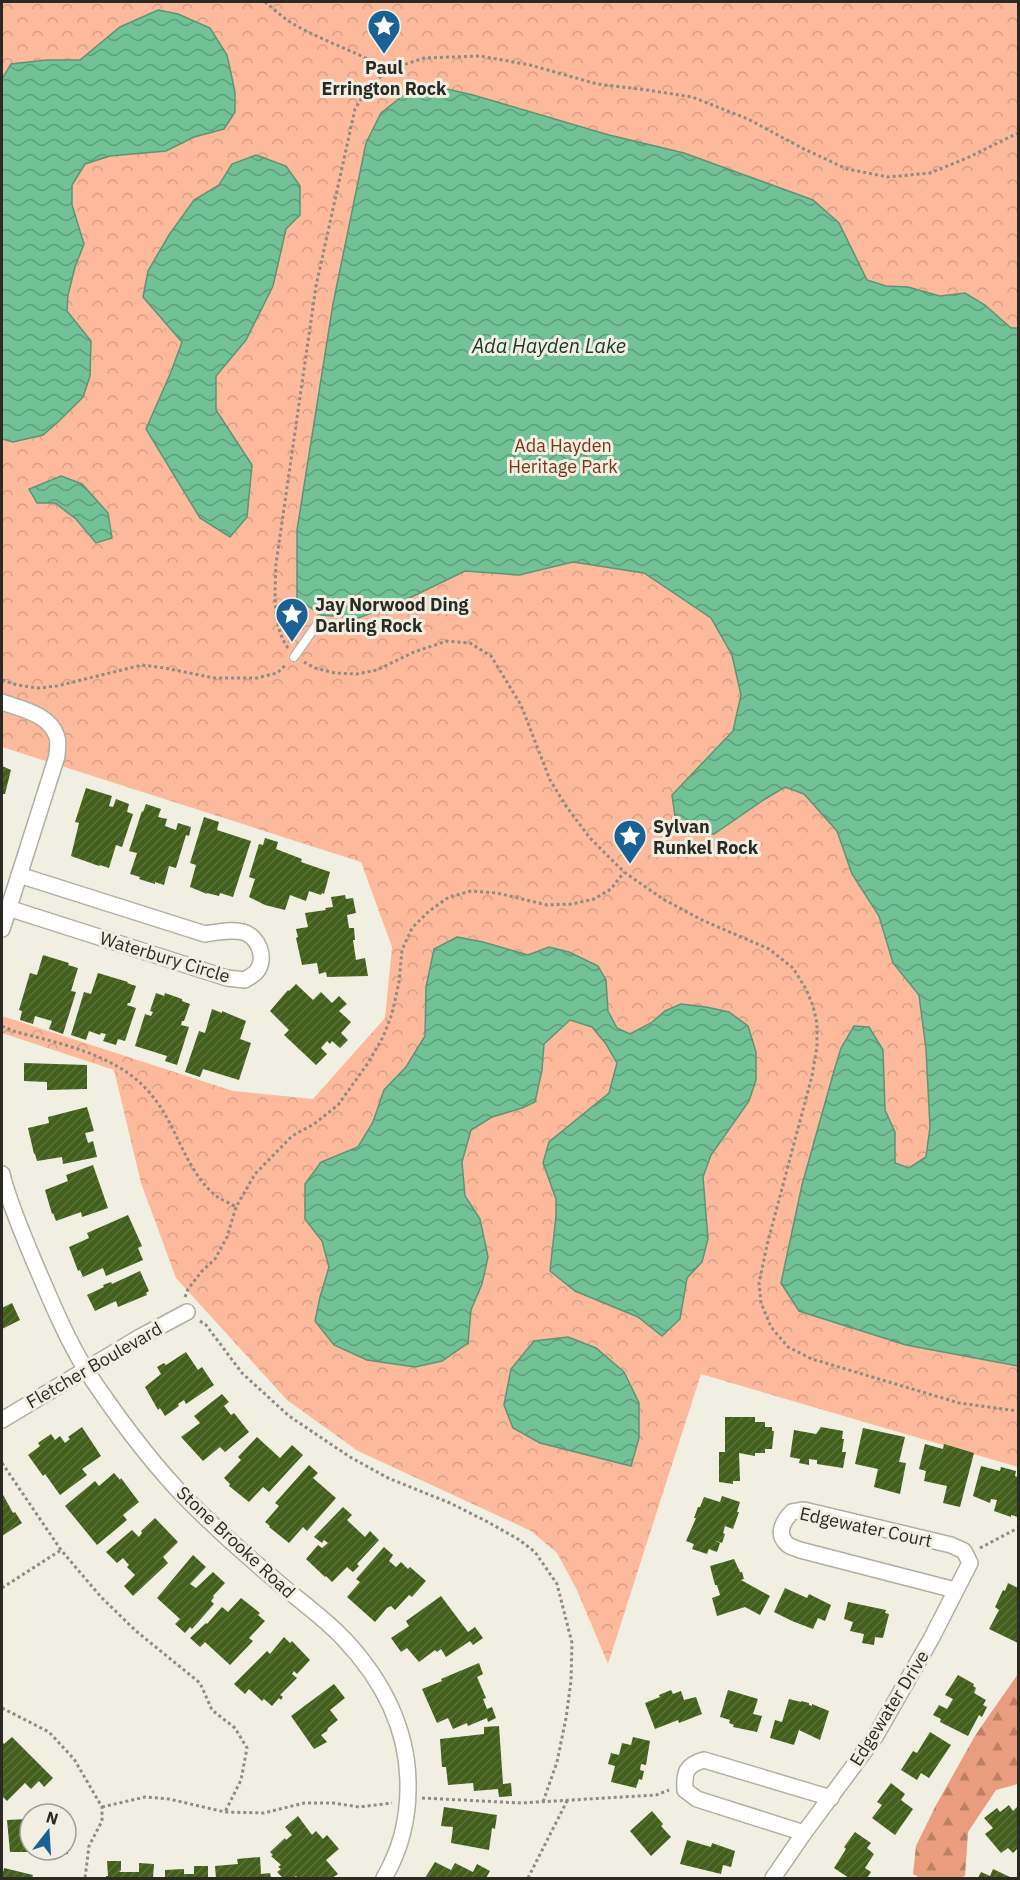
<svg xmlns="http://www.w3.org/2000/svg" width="1020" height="1880" viewBox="0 0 1020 1880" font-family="'IBM Plex Sans',sans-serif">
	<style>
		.forest { fill: url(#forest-firs) }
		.park { fill: url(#park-crowns) }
		.water { fill: url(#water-waves); stroke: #5d9474; stroke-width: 1.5 }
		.building { fill: url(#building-hatch) }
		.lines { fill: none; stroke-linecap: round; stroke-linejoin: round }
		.lane-casing { stroke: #afaea1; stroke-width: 10 }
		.street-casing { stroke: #afaea1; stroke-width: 18 }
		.path { stroke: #8d8c83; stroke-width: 3; stroke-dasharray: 3 3; stroke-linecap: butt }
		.lane { stroke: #fff; stroke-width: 8 }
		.street { stroke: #fff; stroke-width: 15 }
		.labels { text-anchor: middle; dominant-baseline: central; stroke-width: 6; stroke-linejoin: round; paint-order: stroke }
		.poi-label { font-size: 18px; font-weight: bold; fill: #2a2924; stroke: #f0efe1; text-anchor: start }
		.park-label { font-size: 18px; fill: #783414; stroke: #f0efe1 }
		.street-label { font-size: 18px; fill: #2a2924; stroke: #f0efe1 }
		.water-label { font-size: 20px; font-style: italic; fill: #163927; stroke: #f0efe1 }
	</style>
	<defs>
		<pattern id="forest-firs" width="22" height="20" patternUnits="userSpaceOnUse" patternTransform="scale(1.5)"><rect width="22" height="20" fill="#e99d7e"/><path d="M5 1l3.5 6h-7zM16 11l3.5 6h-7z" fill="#bd8067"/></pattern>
		<pattern id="park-crowns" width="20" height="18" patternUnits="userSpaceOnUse" patternTransform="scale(1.5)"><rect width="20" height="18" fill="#fcb99c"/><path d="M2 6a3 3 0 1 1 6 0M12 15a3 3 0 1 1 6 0" fill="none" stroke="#d89f86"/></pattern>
		<pattern id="water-waves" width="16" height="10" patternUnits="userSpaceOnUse" patternTransform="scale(1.5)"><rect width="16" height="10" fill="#73c297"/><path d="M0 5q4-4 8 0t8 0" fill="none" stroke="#5f9e7b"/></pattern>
		<pattern id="building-hatch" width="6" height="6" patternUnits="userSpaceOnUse" patternTransform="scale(1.5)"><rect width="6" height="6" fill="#425f1c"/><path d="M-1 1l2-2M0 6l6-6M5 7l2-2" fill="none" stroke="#5b723c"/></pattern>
	</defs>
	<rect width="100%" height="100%" fill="#f0efe1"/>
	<path class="forest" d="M1018,1674V1784L996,1790L968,1832L965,1876L959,1878H920L913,1874L916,1846L935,1807L976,1734Z"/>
	<path class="park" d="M2,2H1018V1467L701,1374L608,1664L577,1590L557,1553L531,1531L358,1451L287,1400L176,1278L141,1183L114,1070L2,1033V1016L233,1091L313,1099L385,1018L392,947L361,862L2,747Z"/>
	<g class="water">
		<path d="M158,10L178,14L210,28L227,55L235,92V112L224,129L194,137L166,151L110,156L85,164L72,185V205L84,244L75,267L68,295L67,311L91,341L90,376L83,397L58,422L43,435L13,442L2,439V79L11,64L47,60H80L120,27Z"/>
		<path d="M438,87L473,95L609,135L684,153L813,200L839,223L867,280L886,286L908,287L940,296L965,293L985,305L1011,328H1018V1366L906,1345L799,1311L781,1283L802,1185L834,1071L841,1048L854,1026L869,1027L883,1050L885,1110L895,1132V1163L909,1168L926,1157L930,1127L926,1049L919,995L893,963L879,916L852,874L837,831L804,794L785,787L765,799L714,834L685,833L675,816L672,795L733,731L741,695L732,655L711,618L644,573L573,562L519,575L465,571L399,603L358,618L321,615L297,598V530L333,304L366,143L381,113L409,91Z"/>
		<path d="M256,155L286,166L300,186V215L286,229L273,286L246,340L216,376V410L252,465L247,517L230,537L200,518L146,429L171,372L182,342L143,297L148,271L169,235L194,200L219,185L232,164Z"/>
		<path d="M61,476L82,484L108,513L112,538L96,543L76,519L55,503H37L29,489Z"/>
		<path d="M457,937L483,942L528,955L549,947L569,952L598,966L606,980L608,1011L617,1028L630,1034L651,1023L665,1011L681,1004L706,1007L729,1012L748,1026L756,1052V1080L749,1101L711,1155L703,1177L708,1239L702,1262L687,1278L680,1319L662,1336L638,1317L575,1291L550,1271L556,1216V1199L543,1163L549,1142L609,1093L617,1063L606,1044L592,1027L570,1020L544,1044L542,1070L535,1102L522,1108L492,1117L471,1130L462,1162L465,1196L480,1219L488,1257L482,1284L471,1310L468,1343L442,1361L415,1367L367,1360L334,1345L315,1321L320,1297L329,1267L322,1241L305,1219V1184L321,1162L358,1147L373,1122L384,1090L406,1067L425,1036L426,987L434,949Z"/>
		<path d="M568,1337L596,1348L624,1372L639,1403V1438L631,1466L540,1443L513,1428L504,1405L511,1369L534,1341Z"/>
	</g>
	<g class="building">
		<path d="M2,766L11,770L5,794H3L2,798Z"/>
		<path d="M86,788L112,796L109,806L113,807L116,799L129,804L127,812L133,814L122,847L116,845L109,868L100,865L99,866L71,856L79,823L75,822Z"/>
		<path d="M146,804L161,809L158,817L167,819L165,826L176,830L178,823L191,827L189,836L186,835L176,868L169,866L164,885L155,882V884L139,879L140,877L130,874L137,853L129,851L142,811L143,812Z"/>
		<path d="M204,817L219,822L217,830L251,841L233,897L220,893L219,896L207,893V894L190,887L196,865L190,863Z"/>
		<path d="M265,838L278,842L276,849L302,859L301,862L330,872L324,894L322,893L321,895L309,891L306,901L290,895L285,910L265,905L249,897L255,879L249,877L259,844L263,845Z"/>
		<path d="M345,895L346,899L353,898L356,913L347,915L349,928H354L355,940H353L356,960L365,958L368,976L327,977L326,972L319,974L317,963L302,965L296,938L298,937L296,929L308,927L305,913L326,910L325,908L333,907L331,897Z"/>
		<path d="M43,955L69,963L68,965L78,968L71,991L76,992L63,1034L49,1029L52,1021L35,1016L33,1024L20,1020L22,1011L19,1010L30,973L37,975Z"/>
		<path d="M98,973L128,982L127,983L136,986L130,1003H128L127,1005L136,1008L125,1041L118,1039L116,1045L103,1041L106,1034L101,1033L100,1035L89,1031L86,1040L71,1035L84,992L91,994Z"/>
		<path d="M296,984L313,1000L321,992L332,1003L339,996L347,1004L339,1011L351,1022L341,1033L348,1040L340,1048L332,1041L330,1044L327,1041L321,1048L327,1054L316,1065L284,1035L289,1030L270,1011L288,990L289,991Z"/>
		<path d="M156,993L164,996L165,993L182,999V1001L190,1004L184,1021H182L181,1025L189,1027L177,1065L165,1061L167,1056L135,1046L145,1014L151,1016L153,1012L150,1011Z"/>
		<path d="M212,1009L222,1013V1011L246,1021L240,1039L251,1043L239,1080L203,1069L200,1077L185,1072L199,1031L205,1033Z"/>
		<path d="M24,1063L87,1065V1089L47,1090V1082L24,1081Z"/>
		<path d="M87,1107L94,1131L85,1133L88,1143L93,1141L97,1157L63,1164L62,1157L37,1161L35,1154H34L28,1128L49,1123L48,1117Z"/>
		<path d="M93,1165L108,1208L82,1217L81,1212L56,1221L53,1213L52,1214L45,1190L68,1181L66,1175Z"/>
		<path d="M128,1215L142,1246L138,1248L143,1260L106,1276L103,1268L83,1277L80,1270L78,1271L69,1247L89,1238L87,1233Z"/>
		<path d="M140,1271L149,1291L146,1293L147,1295L118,1307L116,1301L95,1311L87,1295L104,1287L103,1285L111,1282L112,1284Z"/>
		<path d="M12,1303L20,1320L2,1329V1308Z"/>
		<path d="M186,1352L198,1370L202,1367L214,1385L186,1404L184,1400L178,1404L179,1406L165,1416L160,1408L158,1410L145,1387L161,1374L157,1367L164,1363L166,1365Z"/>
		<path d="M222,1394L229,1402L224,1406L231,1415L234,1413L249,1432L225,1452L220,1447L203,1461L181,1437L200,1423L194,1416Z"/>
		<path d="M725,1417H755V1422H765V1427H772V1431H774L772,1449H765V1453H755V1456L739,1453L740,1481H733V1484L719,1482V1452H725Z"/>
		<path d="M82,1427L101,1456L82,1469L87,1475L60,1495L45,1474L43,1476L28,1455L40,1446L38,1443L51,1434L55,1440L60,1436L65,1443L70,1439L68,1437Z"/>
		<path d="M821,1427L843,1431L842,1439H844L842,1452H846L843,1468L817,1464V1460L809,1459V1465L799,1463L800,1459L790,1457L794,1430L816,1434Z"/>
		<path d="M863,1428L905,1437L899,1462L906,1463L900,1494L874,1487L878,1469L855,1464Z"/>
		<path d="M257,1437L280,1458L292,1445L303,1455L269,1492L263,1487L249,1502L229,1486L230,1484L224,1478L241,1460L238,1457Z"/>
		<path d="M925,1444L943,1449L944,1444L974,1453L960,1507L943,1503L947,1486L924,1481L926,1471L919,1469Z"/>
		<path d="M309,1465L318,1473L313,1478L336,1498L307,1531L303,1527L289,1543L269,1527L270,1526L265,1522L279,1506L275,1503Z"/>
		<path d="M981,1466L1000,1471L1001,1467L1016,1471L1015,1476L1018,1477V1517L1011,1515V1517L994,1511L997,1500L991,1499L990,1503L973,1496Z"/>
		<path d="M114,1473L120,1480L121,1478L139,1502L123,1515L127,1520L97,1545L65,1506L95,1481L99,1486Z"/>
		<path d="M2,1493L13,1513L15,1512L22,1523L2,1536Z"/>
		<path d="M722,1496L740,1502L737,1512H739L733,1529L725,1526L723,1533L725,1534L722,1543L714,1540L720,1543L717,1552L709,1549L707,1554L692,1549L694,1544L686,1541L696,1518H694L698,1507H700L704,1497L720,1502Z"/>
		<path d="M343,1507L352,1515L347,1520L365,1537L370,1531L379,1540L357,1564L359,1566L353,1572L347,1567L332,1582L326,1576L325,1577L306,1559L318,1545L322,1548L328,1543L324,1540L322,1543L314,1537Z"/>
		<path d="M155,1518L178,1542L163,1557L168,1563L133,1596L124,1586L135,1575L127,1567L129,1565L123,1558L117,1563L106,1552L132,1530L139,1537L142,1533L141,1531Z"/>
		<path d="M384,1547L393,1555L389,1561L396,1567L401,1562L408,1569L410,1567L426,1581L412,1597L409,1595L395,1610L391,1606L387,1608L375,1622L347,1597L360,1582L356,1579Z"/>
		<path d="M193,1555L206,1567L190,1584L196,1588L213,1572L225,1583L213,1596L214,1597L211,1601L214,1604L192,1629L190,1627L185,1633L175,1624L180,1619L157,1598Z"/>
		<path d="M734,1559L740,1572H742L744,1579L741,1580L770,1596L760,1615L745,1607L717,1616L712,1598L720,1595L717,1585H715L710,1566Z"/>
		<path d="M1008,1583L1018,1588V1643L989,1629L999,1610L995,1607L1003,1590L1005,1591Z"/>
		<path d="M785,1588L807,1598L809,1594L831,1605L825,1621L818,1618L813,1629L792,1621L774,1612Z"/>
		<path d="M441,1596L468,1632L475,1627L483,1638L473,1645L470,1641L446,1657L441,1649L437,1652L435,1650L419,1662L407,1648L401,1652L391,1638L409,1626L406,1621Z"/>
		<path d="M241,1598L260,1613L258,1615L265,1621L249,1638L253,1641L230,1665L205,1642L200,1647L190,1638L206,1623L207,1624L222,1607L228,1612Z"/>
		<path d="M848,1602L886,1610L885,1613L889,1614L883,1638L875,1637L874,1645L862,1643L864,1634L850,1631L853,1622L844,1619Z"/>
		<path d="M284,1637L290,1643L292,1641L310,1660L297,1674L294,1671L292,1674L297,1678L280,1695L283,1697L281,1700L279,1698L272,1706L264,1699L262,1701L249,1689L245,1694L234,1684L267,1651L270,1654Z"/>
		<path d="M479,1663L483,1674L477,1677L486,1698L483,1699L487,1709L492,1707L496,1718L488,1722L487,1718L468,1726L467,1723L453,1729L448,1718L437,1723L422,1689L442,1681L441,1679Z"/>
		<path d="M958,1675L974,1684L973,1686L976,1688L974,1693L986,1700L983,1705L987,1707L982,1717L979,1715L968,1736L940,1722L941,1719L933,1715L939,1705L947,1709L953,1699L945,1695Z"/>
		<path d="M334,1684L345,1698L330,1710L338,1720L328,1728L327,1731L321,1735L327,1742L314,1749L291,1716Z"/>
		<path d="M671,1690L673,1694L681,1691L684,1700L696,1697L702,1714L679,1723L678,1720L655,1729L645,1703L660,1697L659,1695Z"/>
		<path d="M728,1690L758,1699L753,1714L762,1716L757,1732L733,1727L734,1725L729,1723L730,1720L720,1717Z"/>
		<path d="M789,1699L801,1702V1701L809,1703V1705L812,1706V1704L829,1711L820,1740L799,1730L794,1745L770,1738L775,1720L782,1722Z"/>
		<path d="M499,1726L503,1784L511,1783L512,1796L499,1797L498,1789L474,1791L473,1783L448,1785L446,1767H442L440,1739L484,1734V1727Z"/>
		<path d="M930,1732L951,1745L929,1778L921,1773L917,1780L901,1770L913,1751L917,1753Z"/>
		<path d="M12,1737L53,1778L44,1787L39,1781L31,1789L25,1783L7,1801L2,1796V1741L4,1744Z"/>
		<path d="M633,1737L650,1741L646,1765L641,1764L640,1770L644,1771L642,1780L639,1779L636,1788L611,1782L615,1766L608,1764L611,1753L619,1755L622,1743L631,1745Z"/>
		<path d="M891,1783L905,1794L901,1800L913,1809L895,1835L872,1818L882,1805L877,1802Z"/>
		<path d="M1009,1805L1013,1811L1018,1806V1848L1013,1853L1008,1848L1001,1853L985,1834L993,1828L984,1818L997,1808L1000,1812Z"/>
		<path d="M444,1807L497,1815L495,1829L492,1828L489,1850L451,1843L453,1827L441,1826Z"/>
		<path d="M652,1811L663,1824L661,1826L671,1837L651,1856L630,1831Z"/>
		<path d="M298,1816L312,1835L316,1831L323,1839L327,1835L339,1849L326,1860L338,1874L332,1878H298L296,1876L293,1878H283L277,1872L281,1869L278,1867L281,1865L271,1856L273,1855L270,1852L285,1838L286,1840L292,1835L285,1827Z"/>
		<path d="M27,1819V1824H30V1852H10L7,1820Z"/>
		<path d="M855,1832L871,1843L867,1848L874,1854L865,1868L871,1872L867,1878H849L834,1868L846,1849L844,1847Z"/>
		<path d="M687,1840L711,1847L712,1843L735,1851L731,1867L723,1865L721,1874L680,1864Z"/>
		<path d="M66,1844H68V1854L38,1856L37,1850H66Z"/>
		<path d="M260,1857L261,1874L270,1873L271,1878H216L215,1866L238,1864L237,1859Z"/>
		<path d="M107,1861H121V1870L119,1872H139V1863L154,1864L153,1878H106V1876H108Z"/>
		<path d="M435,1862L451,1870L455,1863L473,1872L477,1864L490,1871L486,1878H425Z"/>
		<path d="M194,1866H208V1878H165V1870L184,1869V1874H194Z"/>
		<path d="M4,1868L33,1875L32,1878H2Z"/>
		<path d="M993,1869L1010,1877L1009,1878H978L981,1872L990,1876Z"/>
	</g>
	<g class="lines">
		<g class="lane-casing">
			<path id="lane" d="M294,657L318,623"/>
		</g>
		<g class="street-casing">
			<g id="street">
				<path d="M2,702C21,709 50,714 57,737C59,742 57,751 57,756L2,929"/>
				<path d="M8,908L227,978L245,980C249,977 254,975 257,971C267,958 258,936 243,932C230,929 218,932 205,934L19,875"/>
				<path d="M2,1174C9,1203 22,1232 33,1259C49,1296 65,1336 86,1370C113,1411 144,1453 177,1489C207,1521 240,1550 274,1579C296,1598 323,1617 343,1638C382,1679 409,1730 408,1788C408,1821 401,1849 384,1878"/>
				<path d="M2,1420L140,1337L187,1312"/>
				<path d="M804,1833L697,1799L685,1790C684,1772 686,1765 704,1760L831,1798"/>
				<path d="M773,1878L804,1833L875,1737L931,1639L970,1563L964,1551L951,1545L804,1510L792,1512C784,1520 776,1533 786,1543C789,1547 796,1548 800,1550L955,1590"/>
			</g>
		</g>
		<g class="path">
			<path d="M265,2C274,9 284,19 295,25C325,42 358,52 388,70"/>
			<path d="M288,648C272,626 275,591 276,564L316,286L355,109L368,88L388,70L424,58L480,56L530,65L597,84L647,90L692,97L748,119L802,148L847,169L888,177L930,173L967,158L1018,133"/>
			<path d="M304,662L315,668L335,673L357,674L377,670L414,652L447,641L470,643L491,656L521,705L550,780L566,806L590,838L624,872L663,899L702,920L769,949L793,968L806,989L813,1006L817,1023V1047L812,1076L767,1245L759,1283L761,1303L771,1327L788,1347L812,1359L959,1403L1018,1411"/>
			<path d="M2,680L17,685L38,688L57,686L142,665L165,668L214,678H257L277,673L287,664"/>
			<path d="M2,1026L13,1031C61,1044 116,1054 149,1092C177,1123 183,1168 216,1196C222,1200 230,1203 236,1207"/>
			<path d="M185,1297L188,1289L202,1271L215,1259L227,1237L236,1207L255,1174L292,1136L314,1124L338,1105L368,1063L383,1037L392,1014L399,982L402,950L412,928L429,911L449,897L471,891L497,893L547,905L572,904L594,899L611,889L624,872"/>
			<path d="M200,1321L206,1325L242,1373L289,1416L350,1457L388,1478L450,1503L486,1521L518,1539L535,1552L557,1584L572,1643L571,1681L566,1718L557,1762L543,1802"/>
			<path d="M2,1463L61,1550L101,1597L136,1631L200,1683L212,1710L235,1728L247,1748L241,1780L225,1812"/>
			<path d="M980,1548L1018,1528"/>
			<path d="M2,1588L61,1550"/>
			<path d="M2,1708L49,1732L74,1759L102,1807V1821L89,1846L85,1878"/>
			<path d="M422,1798L521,1803L656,1795L669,1790"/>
			<path d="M102,1807L145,1797L169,1799L225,1812L264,1813L304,1803H333L359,1807L392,1803"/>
			<path d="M528,1878L567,1801"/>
		</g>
		<use href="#lane" class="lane"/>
		<use href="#street" class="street"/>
	</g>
	<defs>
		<g id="sight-pin" transform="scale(1.725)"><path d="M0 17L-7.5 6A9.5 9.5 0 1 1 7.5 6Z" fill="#1a6195" stroke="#f0efe1"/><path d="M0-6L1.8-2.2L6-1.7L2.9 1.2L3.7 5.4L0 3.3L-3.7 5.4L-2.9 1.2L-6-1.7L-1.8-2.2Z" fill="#fff"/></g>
	</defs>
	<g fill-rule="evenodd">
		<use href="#sight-pin" x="384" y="26"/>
		<use href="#sight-pin" x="292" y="614"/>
		<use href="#sight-pin" x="630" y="836"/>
	</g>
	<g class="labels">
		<g class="poi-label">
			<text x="384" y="67" text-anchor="middle">Paul<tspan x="384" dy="21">Errington Rock</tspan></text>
			<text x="315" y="604">Jay Norwood Ding<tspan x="315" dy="21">Darling Rock</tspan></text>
			<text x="653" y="826">Sylvan<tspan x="653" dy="21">Runkel Rock</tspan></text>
		</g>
		<g class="park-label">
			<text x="563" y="445">Ada Hayden<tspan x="563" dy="21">Heritage Park</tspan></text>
		</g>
		<g class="street-label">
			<text transform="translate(165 957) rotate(17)">Waterbury Circle</text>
			<text transform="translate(94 1365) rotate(-30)">Fletcher Boulevard</text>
			<text transform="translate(866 1527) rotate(12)">Edgewater Court</text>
			<text transform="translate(236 1542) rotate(43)">Stone Brooke Road</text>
			<text transform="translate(889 1708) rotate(-58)">Edgewater Drive</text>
		</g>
		<g class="water-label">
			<text x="549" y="345">Ada Hayden Lake</text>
		</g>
	</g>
	<rect width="1020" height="1880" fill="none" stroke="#2a2924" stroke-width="6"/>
	<g transform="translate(48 1832) rotate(17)"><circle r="28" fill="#f0efe1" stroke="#a1a095" stroke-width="1.5"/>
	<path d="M0-4.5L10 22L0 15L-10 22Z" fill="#1a6195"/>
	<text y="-9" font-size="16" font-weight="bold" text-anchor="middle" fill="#2a2924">N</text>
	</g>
</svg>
